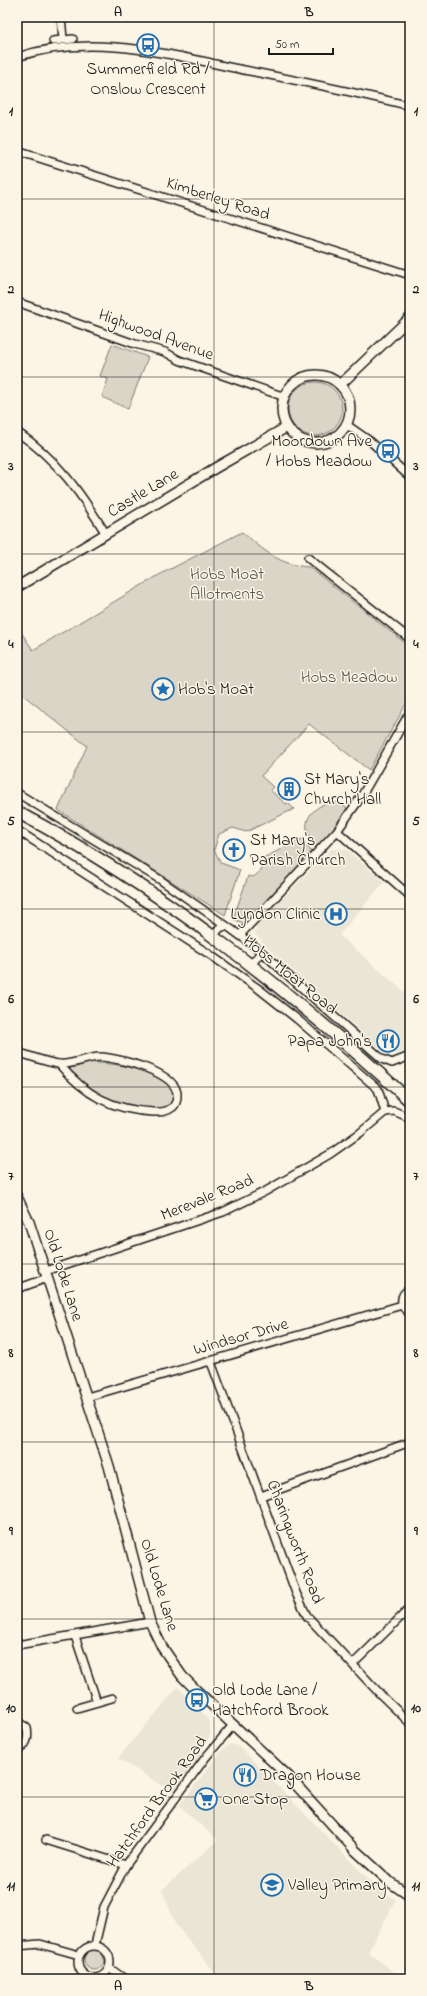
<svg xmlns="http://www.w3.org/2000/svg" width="427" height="1996" viewBox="0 0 427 1996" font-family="'Indie Flower',sans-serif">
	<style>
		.built { fill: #ebe5d6 }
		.green { fill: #dbd5c8; stroke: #7c7872 }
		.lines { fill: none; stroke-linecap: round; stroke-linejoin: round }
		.minor-casing { stroke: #1c1c1c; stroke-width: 10 }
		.tertiary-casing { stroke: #1c1c1c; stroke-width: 12 }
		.secondary-casing { stroke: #1c1c1c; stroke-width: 14 }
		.minor { stroke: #fcf5e5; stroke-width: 7 }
		.tertiary { stroke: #fcf5e5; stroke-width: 9 }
		.secondary { stroke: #fcf5e5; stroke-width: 11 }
		.grid { fill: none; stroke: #1c1c1c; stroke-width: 1; stroke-opacity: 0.55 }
		.labels { text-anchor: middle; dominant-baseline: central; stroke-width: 3; stroke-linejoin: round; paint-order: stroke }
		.poi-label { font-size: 17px; fill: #1c1c1c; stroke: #fcf5e5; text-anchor: start }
		.street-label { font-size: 17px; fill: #1c1c1c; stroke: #fcf5e5 }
		.park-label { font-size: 17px; fill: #555450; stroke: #fcf5e5 }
		.neatline { fill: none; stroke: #1c1c1c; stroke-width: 1.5 }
		.grid-label { font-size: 13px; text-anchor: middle; font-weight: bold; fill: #1c1c1c }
	</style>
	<rect width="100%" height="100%" fill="#fcf5e5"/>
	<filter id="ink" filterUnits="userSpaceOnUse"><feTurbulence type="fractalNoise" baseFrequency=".025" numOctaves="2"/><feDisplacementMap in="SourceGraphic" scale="8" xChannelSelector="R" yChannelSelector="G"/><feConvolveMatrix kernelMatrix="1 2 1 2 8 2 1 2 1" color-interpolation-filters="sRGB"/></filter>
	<g filter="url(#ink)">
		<g class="built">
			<path d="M331,849H346L384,882L339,935L410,997V1052L387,1055L271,951L255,934L256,926Z"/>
			<path d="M178,1687L210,1721V1735L197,1761L172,1792L118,1758Z"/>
			<path d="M231,1744L239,1746L370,1881L396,1900L368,1952L400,1977L398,1979H220L176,1925L162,1890L218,1840L179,1806L223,1749Z"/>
		</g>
		<g class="green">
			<path d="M112,344L148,357L128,409L102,397L108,379L100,376Z"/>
			<circle cx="315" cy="409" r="27"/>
			<path d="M242,532C265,551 279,565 309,567L410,647V697L369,770L309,724L261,776L273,787L270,790L286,804L288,803L294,809L246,832L233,828L219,834L214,850L221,863L240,870L225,915L58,810L87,746L17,690V626L33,650L159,575Z"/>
			<path d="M328,802H338L347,808L334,829L317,848C301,829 303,813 328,802Z"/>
			<path d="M302,839L312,853L250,920L243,923L233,919L248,876L253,877C261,872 264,868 263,858Z"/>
			<path d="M84,1062C113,1064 152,1065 173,1090C181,1132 83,1095 70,1070L73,1064Z"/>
			<circle cx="94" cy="1960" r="10"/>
		</g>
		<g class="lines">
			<g class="minor-casing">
				<g id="minor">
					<path d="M61,17L63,39"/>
					<path d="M53,41L73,39"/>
					<path d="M17,57C92,32 170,55 244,70C299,81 355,92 410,106"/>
					<path d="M17,151L410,275"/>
					<path d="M17,302L135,344L165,352L179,360L285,397"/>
					<path d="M347,425L370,441L410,477"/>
					<path d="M17,432C58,460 80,492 106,534"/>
					<path d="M308,558L410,639"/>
					<path d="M17,793L159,879L231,929L257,948L382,1059L392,1063L410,1056"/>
					<path d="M17,830L209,954L259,989L297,1019L378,1089L385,1112"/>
					<path d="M337,831L410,896"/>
					<path d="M240,935L337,831L361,797L410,712"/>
					<path d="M213,936L220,928L226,926"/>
					<path d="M251,965L261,952"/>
					<path d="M17,1052C30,1056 45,1062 58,1064C72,1066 86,1057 100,1057C118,1058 179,1072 177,1096C177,1100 176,1104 173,1107C167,1112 161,1112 153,1112C112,1110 85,1095 59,1064"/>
					<path d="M385,1112L394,1111L410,1118"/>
					<path d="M46,1271L223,1212L266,1191L330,1154L360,1133L385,1112"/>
					<path d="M17,1289L47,1278"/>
					<path d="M410,1289C399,1294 399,1307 410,1313"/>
					<path d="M211,1362L296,1593L307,1616L382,1696L410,1723"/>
					<path d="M87,1397L402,1305"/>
					<path d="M261,1496L410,1442"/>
					<path d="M75,1636L97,1702"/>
					<path d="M17,1645L150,1622"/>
					<path d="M353,1664L410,1608"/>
					<path d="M77,1708L112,1698"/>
					<path d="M17,1721L27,1728C29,1739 27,1745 17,1751"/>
					<path d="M46,1840L126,1865"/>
					<path d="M95,1945L104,1907L126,1865L206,1757L233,1725"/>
					<circle cx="94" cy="1962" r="16"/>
					<path d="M17,1946L40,1944L79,1955"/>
					<path d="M109,1968L125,1979"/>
				</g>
			</g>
			<g class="tertiary-casing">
				<g id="tertiary">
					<circle cx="316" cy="409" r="34"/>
					<path d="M340,385L410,318"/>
					<path d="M17,587L217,467L287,427"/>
					<path d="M17,1197L29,1222L109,1466L150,1622L162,1647L182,1676L197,1691L289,1777L355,1850L391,1883L410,1896"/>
				</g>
			</g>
			<g class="secondary-casing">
				<path id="secondary" d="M17,812C162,888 290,991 410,1101"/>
			</g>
			<use href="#minor" class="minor"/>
			<use href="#tertiary" class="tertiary"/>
			<use href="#secondary" class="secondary"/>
		</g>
	</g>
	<path class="grid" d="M214,17V1979M17,199H410M17,377H410M17,554H410M17,732H410M17,909H410M17,1087H410M17,1264H410M17,1442H410M17,1619H410M17,1797H410"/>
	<defs>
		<g id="bus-ring" transform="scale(1.15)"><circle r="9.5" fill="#fcf5e5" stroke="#1f6fb2" stroke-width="1.5"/><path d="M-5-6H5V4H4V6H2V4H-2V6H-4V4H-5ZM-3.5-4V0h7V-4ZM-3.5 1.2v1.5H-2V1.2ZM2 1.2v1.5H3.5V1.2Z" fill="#1f6fb2"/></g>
		<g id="sight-ring" transform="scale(1.15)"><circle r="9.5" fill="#fcf5e5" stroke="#1f6fb2" stroke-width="1.5"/><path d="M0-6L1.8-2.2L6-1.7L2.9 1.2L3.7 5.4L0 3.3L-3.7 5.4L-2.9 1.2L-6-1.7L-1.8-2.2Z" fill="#1f6fb2"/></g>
		<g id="building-ring" transform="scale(1.15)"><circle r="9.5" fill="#fcf5e5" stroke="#1f6fb2" stroke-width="1.5"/><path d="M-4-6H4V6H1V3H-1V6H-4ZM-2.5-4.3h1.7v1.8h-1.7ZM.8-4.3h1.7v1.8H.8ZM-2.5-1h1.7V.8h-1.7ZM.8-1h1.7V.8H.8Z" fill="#1f6fb2"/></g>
		<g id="church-ring" transform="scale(1.15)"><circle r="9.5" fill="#fcf5e5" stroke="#1f6fb2" stroke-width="1.5"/><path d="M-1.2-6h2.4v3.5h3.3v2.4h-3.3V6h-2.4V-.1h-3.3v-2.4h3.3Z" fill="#1f6fb2"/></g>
		<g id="hospital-ring" transform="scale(1.15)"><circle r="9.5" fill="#fcf5e5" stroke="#1f6fb2" stroke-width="1.5"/><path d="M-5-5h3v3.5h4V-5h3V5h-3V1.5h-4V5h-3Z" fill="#1f6fb2"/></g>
		<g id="restaurant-ring" transform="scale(1.15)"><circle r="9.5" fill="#fcf5e5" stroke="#1f6fb2" stroke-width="1.5"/><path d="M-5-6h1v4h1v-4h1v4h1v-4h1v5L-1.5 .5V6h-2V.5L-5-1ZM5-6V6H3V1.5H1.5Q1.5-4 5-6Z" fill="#1f6fb2"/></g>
		<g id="supermarket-ring" transform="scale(1.15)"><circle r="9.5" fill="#fcf5e5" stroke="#1f6fb2" stroke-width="1.5"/><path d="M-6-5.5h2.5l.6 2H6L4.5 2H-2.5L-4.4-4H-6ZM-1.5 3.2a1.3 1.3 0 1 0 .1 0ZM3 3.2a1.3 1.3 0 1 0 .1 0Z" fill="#1f6fb2"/></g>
		<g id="school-ring" transform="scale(1.15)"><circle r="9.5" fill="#fcf5e5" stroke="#1f6fb2" stroke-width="1.5"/><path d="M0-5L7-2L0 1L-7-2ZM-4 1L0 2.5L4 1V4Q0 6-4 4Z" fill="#1f6fb2"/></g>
	</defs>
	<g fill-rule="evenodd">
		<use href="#bus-ring" x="148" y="45"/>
		<use href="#bus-ring" x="388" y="451"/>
		<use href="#sight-ring" x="163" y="689"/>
		<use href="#building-ring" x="289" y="789"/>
		<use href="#church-ring" x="234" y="850"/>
		<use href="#hospital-ring" x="336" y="914"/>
		<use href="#restaurant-ring" x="388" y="1041"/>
		<use href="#bus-ring" x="197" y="1700"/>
		<use href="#restaurant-ring" x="245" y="1775"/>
		<use href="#supermarket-ring" x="206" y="1799"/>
		<use href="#school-ring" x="272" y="1885"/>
	</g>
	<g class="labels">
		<g class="poi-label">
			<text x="148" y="69" text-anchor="middle">Summerfield Rd /<tspan x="148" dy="20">Onslow Crescent</tspan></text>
			<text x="372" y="441" text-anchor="end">Moordown Ave<tspan x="372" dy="20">/ Hobs Meadow</tspan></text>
			<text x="178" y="689">Hob's Moat</text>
			<text x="304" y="779">St Mary's<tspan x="304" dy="20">Church Hall</tspan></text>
			<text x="250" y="840">St Mary's<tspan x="250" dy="20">Parish Church</tspan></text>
			<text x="320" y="914" text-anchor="end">Lyndon Clinic</text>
			<text x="372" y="1041" text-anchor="end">Papa John's</text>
			<text x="212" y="1690">Old Lode Lane /<tspan x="212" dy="20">Hatchford Brook</tspan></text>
			<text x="260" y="1775">Dragon House</text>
			<text x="222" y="1799">One Stop</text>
			<text x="288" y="1885">Valley Primary</text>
		</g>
		<g class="street-label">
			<text transform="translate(218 199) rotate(18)">Kimberley Road</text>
			<text transform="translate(156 335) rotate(20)">Highwood Avenue</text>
			<text transform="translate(143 493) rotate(-31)">Castle Lane</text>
			<text transform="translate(290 975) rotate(39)">Hobs Moat Road</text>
			<text transform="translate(207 1198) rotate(-22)">Merevale Road</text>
			<text transform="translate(63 1275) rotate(72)">Old Lode Lane</text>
			<text transform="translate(241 1337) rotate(-16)">Windsor Drive</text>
			<text transform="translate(295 1542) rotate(69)">Charingworth Road</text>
			<text transform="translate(159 1585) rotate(73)">Old Lode Lane</text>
			<text transform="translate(157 1802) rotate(-54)">Hatchford Brook Road</text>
		</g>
		<g class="park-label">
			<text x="227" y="574">Hobs Moat<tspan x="227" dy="20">Allotments</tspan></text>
			<text x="349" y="677">Hobs Meadow</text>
		</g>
	</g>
	<rect width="427" height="1996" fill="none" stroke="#fcf5e5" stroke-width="44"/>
	<path d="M269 48v6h64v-6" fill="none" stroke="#1c1c1c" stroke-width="2"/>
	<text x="275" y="48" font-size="12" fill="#1c1c1c" stroke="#fcf5e5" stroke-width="3" paint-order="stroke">50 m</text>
	<rect x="22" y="22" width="383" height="1952" class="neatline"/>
	<g class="grid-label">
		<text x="118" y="16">A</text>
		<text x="309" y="16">B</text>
		<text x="11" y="115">1</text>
		<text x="416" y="115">1</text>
		<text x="11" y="293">2</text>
		<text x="416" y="293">2</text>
		<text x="11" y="470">3</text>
		<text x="416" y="470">3</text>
		<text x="11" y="648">4</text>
		<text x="416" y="648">4</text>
		<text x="11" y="825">5</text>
		<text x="416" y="825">5</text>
		<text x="11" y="1003">6</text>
		<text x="416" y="1003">6</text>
		<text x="11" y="1180">7</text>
		<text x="416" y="1180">7</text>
		<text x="11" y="1357">8</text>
		<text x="416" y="1357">8</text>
		<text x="11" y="1535">9</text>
		<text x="416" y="1535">9</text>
		<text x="11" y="1712">10</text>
		<text x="416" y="1712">10</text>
		<text x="11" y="1890">11</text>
		<text x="416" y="1890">11</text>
		<text x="118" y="1990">A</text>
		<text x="309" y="1990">B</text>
	</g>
</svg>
